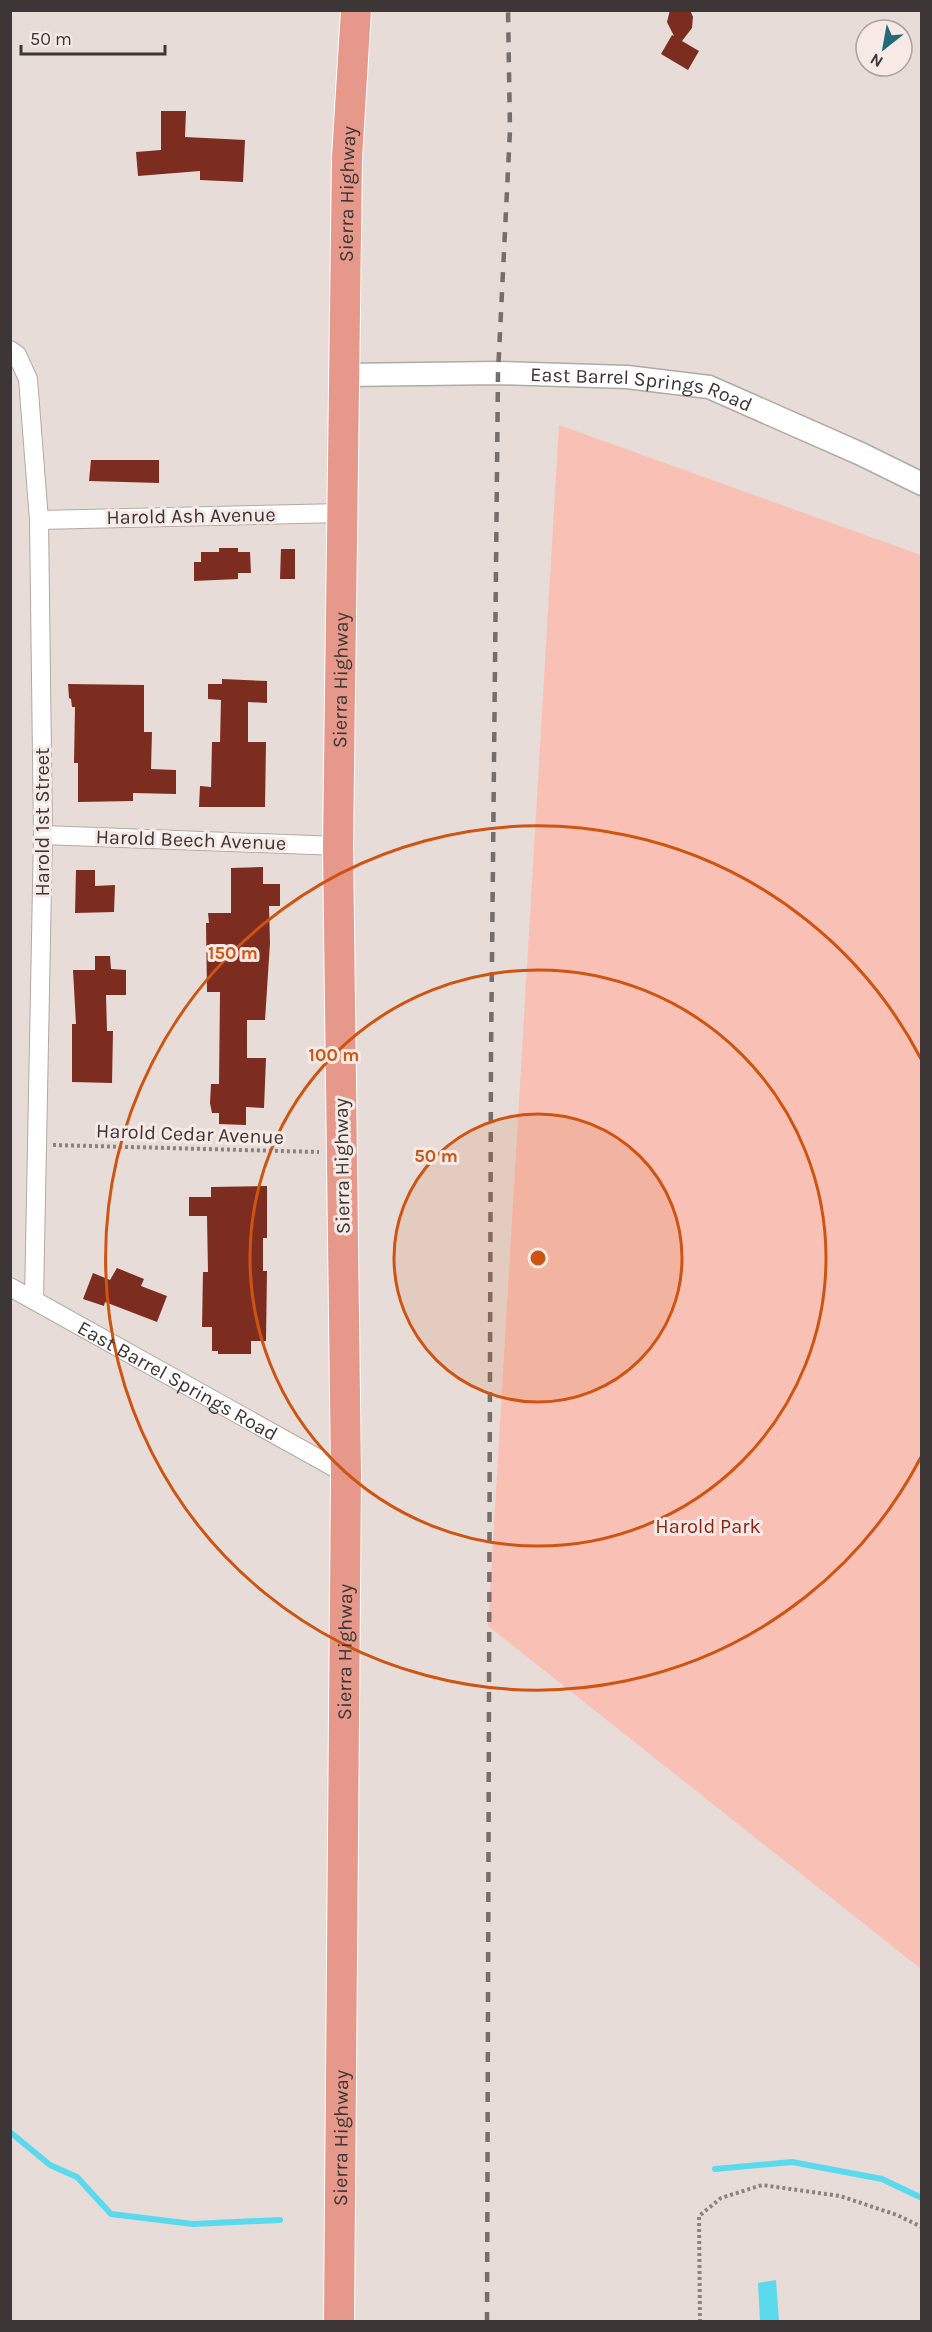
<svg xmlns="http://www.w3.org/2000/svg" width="932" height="2332" viewBox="0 0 932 2332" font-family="Karla,sans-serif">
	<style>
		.green { fill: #f9c1b6 }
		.water { fill: #5bdaee }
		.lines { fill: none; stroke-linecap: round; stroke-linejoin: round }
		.stream { stroke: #5bdaee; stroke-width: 6 }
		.building { fill: #7d2d20 }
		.minor-casing { stroke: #b4a8a5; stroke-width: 20 }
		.tertiary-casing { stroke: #b4a8a5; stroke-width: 25 }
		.trunk-casing { stroke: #fff; stroke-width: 32 }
		.path { stroke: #8b8381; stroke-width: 4; stroke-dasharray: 3 3; stroke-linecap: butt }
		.minor { stroke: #fff; stroke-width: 18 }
		.tertiary { stroke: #fff; stroke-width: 22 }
		.trunk { stroke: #e6988a; stroke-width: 30 }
		.rail { stroke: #766e6d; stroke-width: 4.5; stroke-dasharray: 10 10; stroke-linecap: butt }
		.ring { fill: none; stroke: #ce5412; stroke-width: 3 }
		.labels { text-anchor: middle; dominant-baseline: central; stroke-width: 6; stroke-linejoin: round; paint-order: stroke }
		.street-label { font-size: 20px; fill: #3c3736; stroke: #f6e9e6 }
		.park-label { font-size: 20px; fill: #8c2212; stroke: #f6e9e6 }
		.centre { fill: #ce5412; stroke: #f6e9e6; stroke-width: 3 }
		.ring-label { font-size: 18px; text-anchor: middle; font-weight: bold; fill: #ce5412; stroke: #f6e9e6; stroke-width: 6; stroke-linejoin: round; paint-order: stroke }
	</style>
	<rect width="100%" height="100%" fill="#e8dcd9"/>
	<path class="green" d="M559,425L921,555V1969L488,1626Z"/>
	<path class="water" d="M776,2280L779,2321H760L758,2283Z"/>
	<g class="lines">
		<g class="stream">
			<path d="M10,2132L50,2165L77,2177L111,2214L193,2224L280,2220"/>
			<path d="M715,2169L792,2162L882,2179L922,2198"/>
		</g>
	</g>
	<g class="building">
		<path d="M670,10H690L693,17L692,28L682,41L699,51L688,70L661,54L672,35L674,36L667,22Z"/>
		<path d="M161,111H186L185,137L245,140L243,182L200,180V171L138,176L136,152L161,150Z"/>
		<path d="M91,460H159V483L89,481Z"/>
		<path d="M219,548H238V552H250L251,573H238V579L194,581V562H201V552H219Z"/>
		<path d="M281,549H295V579H280Z"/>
		<path d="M222,679L267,681V703L248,702V742H266L265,807H199L200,786L211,787L212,742H220L221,700L208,699V684H222Z"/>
		<path d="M68,684L144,685V732H152L151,769L176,770V794L133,793V801L78,802V763H74L75,707H72L71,699L69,698Z"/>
		<path d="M263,867V884H280V906H269L270,943L265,1020H247V1058H266L264,1108L246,1107V1125L219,1124V1113H212L210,1103L211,1084H219L220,992H207L206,923H209L208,913H231V868Z"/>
		<path d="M76,870H95V886L115,885L114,912L75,913Z"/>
		<path d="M95,956H110L111,969L126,970V995H106L107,1031H113L112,1083L72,1082V1024H76L73,970H95Z"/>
		<path d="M267,1186V1238H263V1271H267L266,1341H251V1354H218V1351H212V1327H202L203,1272H208L207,1216H189V1197H211V1187Z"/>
		<path d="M117,1268L144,1279L141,1286L167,1296L157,1322L105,1302L104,1306L83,1299L93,1273L110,1280Z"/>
	</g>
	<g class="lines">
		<g class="minor-casing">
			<g id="minor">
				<path d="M10,350L17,355L28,379L39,520L43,835L34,1300"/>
				<path d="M39,520L342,513"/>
				<path d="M43,835L338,846"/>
				<path id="s1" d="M10,1287L346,1474"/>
			</g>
		</g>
		<g class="tertiary-casing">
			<g id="tertiary">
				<path id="s2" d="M345,375L498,373L627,377L709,387L861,454L922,484"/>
			</g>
		</g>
		<g class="trunk-casing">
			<g id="trunk">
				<path id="s3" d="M339,2322L346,1474L338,846L347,158L356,10"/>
			</g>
		</g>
		<g class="path">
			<path d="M53,1145L319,1152"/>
			<path d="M700,2322L699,2216L721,2198L762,2185L840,2196L897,2215L922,2227"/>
		</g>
		<use href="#minor" class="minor"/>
		<use href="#tertiary" class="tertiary"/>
		<use href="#trunk" class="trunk"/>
		<path class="rail" d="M487,2322L491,1055L498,373L510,130L508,10"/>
	</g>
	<circle cx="538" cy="1258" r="144" fill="#ce5412" fill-opacity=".12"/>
	<g class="ring">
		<circle cx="538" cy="1258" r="144"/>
		<circle cx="538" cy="1258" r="288"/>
		<path d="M921 1457A432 432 0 1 1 921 1059"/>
	</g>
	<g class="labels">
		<g class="street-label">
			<text stroke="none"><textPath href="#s3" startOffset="2128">Sierra Highway</textPath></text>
			<text stroke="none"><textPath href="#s2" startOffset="298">East Barrel Springs Road</textPath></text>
			<text transform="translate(191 516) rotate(-1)">Harold Ash Avenue</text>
			<text stroke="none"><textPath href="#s3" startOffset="1642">Sierra Highway</textPath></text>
			<text transform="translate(42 822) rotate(-90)">Harold 1st Street</text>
			<text transform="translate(191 840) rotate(2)">Harold Beech Avenue</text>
			<text transform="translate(190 1134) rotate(2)">Harold Cedar Avenue</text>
			<text transform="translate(342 1166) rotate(-91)">Sierra Highway</text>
			<text stroke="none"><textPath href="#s1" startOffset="192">East Barrel Springs Road</textPath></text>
			<text stroke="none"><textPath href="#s3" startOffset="670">Sierra Highway</textPath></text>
			<text stroke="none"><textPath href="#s3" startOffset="184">Sierra Highway</textPath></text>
		</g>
		<g class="park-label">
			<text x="708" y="1526">Harold Park</text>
		</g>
	</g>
	<circle cx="538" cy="1258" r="9" class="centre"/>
	<g class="ring-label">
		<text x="233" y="959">150 m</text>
		<text x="334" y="1061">100 m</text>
		<text x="436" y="1162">50 m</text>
	</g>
	<rect width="932" height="2332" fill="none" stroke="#3c3736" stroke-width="24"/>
	<g transform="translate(884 48) rotate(211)"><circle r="28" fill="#f6e9e6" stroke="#aca2a0" stroke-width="1.5"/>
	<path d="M0-4.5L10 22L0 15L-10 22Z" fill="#236c77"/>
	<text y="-9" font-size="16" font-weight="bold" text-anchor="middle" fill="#3c3736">N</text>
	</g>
	<path d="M21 45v9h144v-9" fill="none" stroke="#3c3736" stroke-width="3"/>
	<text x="30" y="45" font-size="18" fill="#3c3736" stroke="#f6e9e6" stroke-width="4.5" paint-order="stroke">50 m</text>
</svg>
